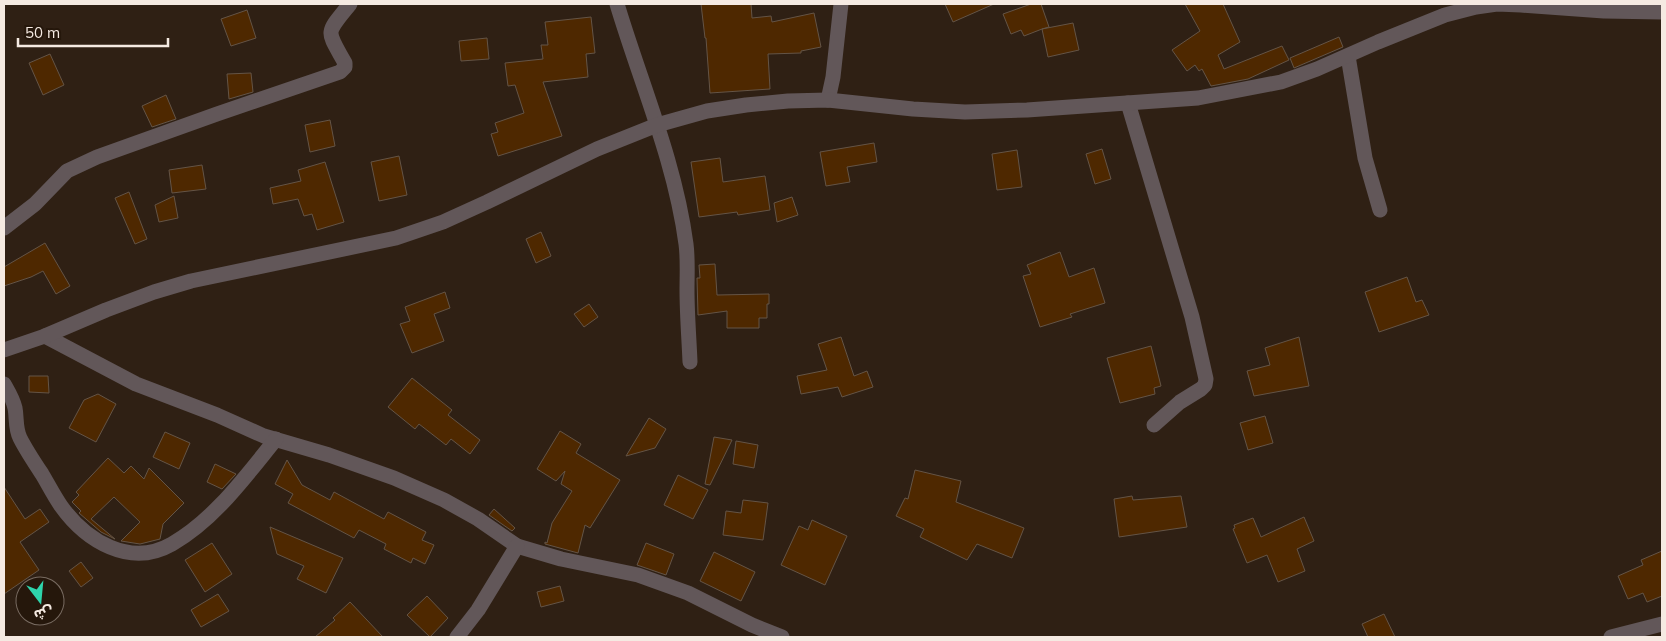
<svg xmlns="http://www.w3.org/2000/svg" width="1666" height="641" viewBox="0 0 1666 641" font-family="Mulish,'Noto Sans Arabic',sans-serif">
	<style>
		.building { fill: #4e2800; stroke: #645446 }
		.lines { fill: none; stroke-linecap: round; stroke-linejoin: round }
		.minor { stroke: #625759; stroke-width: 15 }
	</style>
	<rect width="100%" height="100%" fill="#2f2014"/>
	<g class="building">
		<path d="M701,4H751L752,18L771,16L772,22L814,13L821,47L801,51V53L768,54L770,89L710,93L706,38H705Z"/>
		<path d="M945,4H994L953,22Z"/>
		<path d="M1031,4H1041L1049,27L1042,29L1073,23L1079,50L1048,57L1042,29L1024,36L1021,30L1011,34L1003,14Z"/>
		<path d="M1185,4H1223L1240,42L1218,55L1224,69L1282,46L1289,60L1248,79L1211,86L1202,69L1199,71L1195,65L1187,71L1172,50L1200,31Z"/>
		<path d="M247,10L256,38L231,46L221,19Z"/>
		<path d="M591,17L595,53L586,54L588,77L543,82L562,136L498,156L491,134L498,132L495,123L524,113L515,85L508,86L505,63L543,59L541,45H548L545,22Z"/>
		<path d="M1339,37L1343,47L1294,68L1290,58Z"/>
		<path d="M487,38L489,59L461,61L459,41Z"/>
		<path d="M50,54L64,85L43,95L29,63Z"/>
		<path d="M251,73L253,92L229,99L227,74Z"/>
		<path d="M166,95L176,119L152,127L142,106Z"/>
		<path d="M330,120L335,146L310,152L305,125Z"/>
		<path d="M874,143L877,162L847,167L850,182L826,186L820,152Z"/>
		<path d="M1102,149L1111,179L1095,184L1086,154Z"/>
		<path d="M1017,150L1022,187L997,190L992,154Z"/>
		<path d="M399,156L407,195L379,201L371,162Z"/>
		<path d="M720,158L723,182L765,176L770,210L738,215L737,212L699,217L691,162Z"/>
		<path d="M325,162L344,222L317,230L312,214L304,216L298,199L273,204L270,188L301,181L298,170Z"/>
		<path d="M202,165L206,189L172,193L169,170Z"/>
		<path d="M129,192L147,239L135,244L115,198Z"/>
		<path d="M174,196L178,218L159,222L155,205Z"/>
		<path d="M792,197L798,215L777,222L774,203Z"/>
		<path d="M541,232L551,256L536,263L526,239Z"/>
		<path d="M45,243L70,286L56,294L43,271L31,277L4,286V267Z"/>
		<path d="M1060,252L1069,277L1094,268L1105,303L1070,314L1072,317L1040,327L1023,276L1031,274L1027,265Z"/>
		<path d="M715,264L717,295L769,294V304H767V318H759V328H727V311L698,315L697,278H700L699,265Z"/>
		<path d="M1407,277L1416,302L1422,300L1429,315L1379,332L1365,292Z"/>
		<path d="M445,292L450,308L434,314L444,341L412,353L400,324L410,321L405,307Z"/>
		<path d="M589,304L598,317L584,327L574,314Z"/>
		<path d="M841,337L854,376L867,371L873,387L842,397L838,387L801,394L797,376L827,370L818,344Z"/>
		<path d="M1299,337L1309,386L1254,396L1247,371L1270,365L1265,348Z"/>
		<path d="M1151,346L1161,386L1154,388L1155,394L1120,403L1107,358Z"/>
		<path d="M29,376H48L49,393L29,392Z"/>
		<path d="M412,378L452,410L448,415L480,440L470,454L451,439L446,445L419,424L415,429L388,407Z"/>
		<path d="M98,394L116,404L96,442L69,428L84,400Z"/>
		<path d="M1265,416L1273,443L1248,450L1240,423Z"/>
		<path d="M649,418L666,429L655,448L626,456Z"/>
		<path d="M560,431L581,444L576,453L620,480L590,528L585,525L578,553L545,544V542L547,543L552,523L572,491L561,484L565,471L556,481L537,469Z"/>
		<path d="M165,432L190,443L179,469L153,457Z"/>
		<path d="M714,437L732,440L710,485L705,484Z"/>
		<path d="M736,441L758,445L754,468L733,464Z"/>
		<path d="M108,458L124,473L131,466L144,479L149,468L184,503L163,524L160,539L140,544L121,541L140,522L114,497L91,519L115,539L101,532L79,513L81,511L72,502L79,495L76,492Z"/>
		<path d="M287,460L302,485L330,500L334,492L384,519L388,512L426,532L422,540L434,545L425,564L413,558L411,563L384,549L386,544L359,530L354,538L288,503L293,494L275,484Z"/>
		<path d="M215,464L236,474L222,489L207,482Z"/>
		<path d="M915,470L961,481L956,502L1024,528L1012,558L977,544L967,560L920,537L924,529L896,516L905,498L908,499Z"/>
		<path d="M678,475L708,490L693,519L664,505Z"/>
		<path d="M4,487L25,519L40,509L49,522L20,542L39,570L4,594Z"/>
		<path d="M1132,496L1133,500L1181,496L1187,527L1119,537L1114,499Z"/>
		<path d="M743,500L768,503L763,540L723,535L726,511L741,513Z"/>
		<path d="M494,509L515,528L512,531L489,515Z"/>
		<path d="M1304,517L1314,541L1297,549L1305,571L1278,582L1267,555L1247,563L1233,529L1235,528L1234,525L1253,518L1261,537Z"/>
		<path d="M812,520L847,536L825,585L781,565L799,526L808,530Z"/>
		<path d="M270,527L343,558L326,593L297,579L304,566L277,554Z"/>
		<path d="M212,543L232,574L205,592L185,560Z"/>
		<path d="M646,543L674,554L666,575L637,565Z"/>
		<path d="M1662,551V596L1647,602L1643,593L1628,599L1618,576L1643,565L1641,560Z"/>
		<path d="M714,552L755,572L741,601L700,581Z"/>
		<path d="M81,562L93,578L81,587L69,571Z"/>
		<path d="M560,586L564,601L541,607L537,592Z"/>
		<path d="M218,594L229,611L201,627L191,610Z"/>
		<path d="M427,596L448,618L430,637L407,615Z"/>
		<path d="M350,602L383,637H315L335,620L333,618Z"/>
		<path d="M1384,614L1395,637H1368L1362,624Z"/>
	</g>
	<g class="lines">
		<g class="minor">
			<path d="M617,4C641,84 675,161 686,244C688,259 687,275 687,290C687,314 689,338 690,362"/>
			<path d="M1348,56L1365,158L1380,210"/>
			<path d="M828,100L833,77L841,4"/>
			<path d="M1128,103L1192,317L1206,379L1205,385L1201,389L1180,402L1154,425"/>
			<path d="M4,228L35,204L67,171L97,157L217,114L340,72L345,67V63C326,29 325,35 350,4"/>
			<path d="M45,336L136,384L217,415L264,436L329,455L394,478L444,500L478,519L517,546L561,559L638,575L688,593L752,625L782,637"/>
			<path d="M4,350L45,336L106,310L154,292L191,281L396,238L443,222L487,202L597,149L657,125L707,111L746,105L788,101L828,100L913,109L965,112L1027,110L1198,98L1281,82L1317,69L1378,42L1445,15L1476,7L1497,4L1521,5L1604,11L1662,12"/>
			<path d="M4,384C8,391 13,399 15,408C17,418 15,428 20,438C26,450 34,462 42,474C48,484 54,496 61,506C86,541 130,568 172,544C215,519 245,477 276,439"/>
			<path d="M457,637L478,610L517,546"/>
			<path d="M1611,637L1662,624"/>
		</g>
	</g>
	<rect width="1666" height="641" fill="none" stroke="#f5eae2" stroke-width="10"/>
	<g transform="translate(40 601) rotate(164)"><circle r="24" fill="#25170b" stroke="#786b61"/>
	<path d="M0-4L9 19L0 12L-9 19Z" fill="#2ed4ab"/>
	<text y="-8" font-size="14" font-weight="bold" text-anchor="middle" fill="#f5eae2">ش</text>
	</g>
	<path d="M18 38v8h150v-8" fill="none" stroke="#f5eae2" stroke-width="2.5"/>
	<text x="25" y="38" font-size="15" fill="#f5eae2" stroke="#25170b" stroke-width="4" paint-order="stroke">50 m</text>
</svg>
